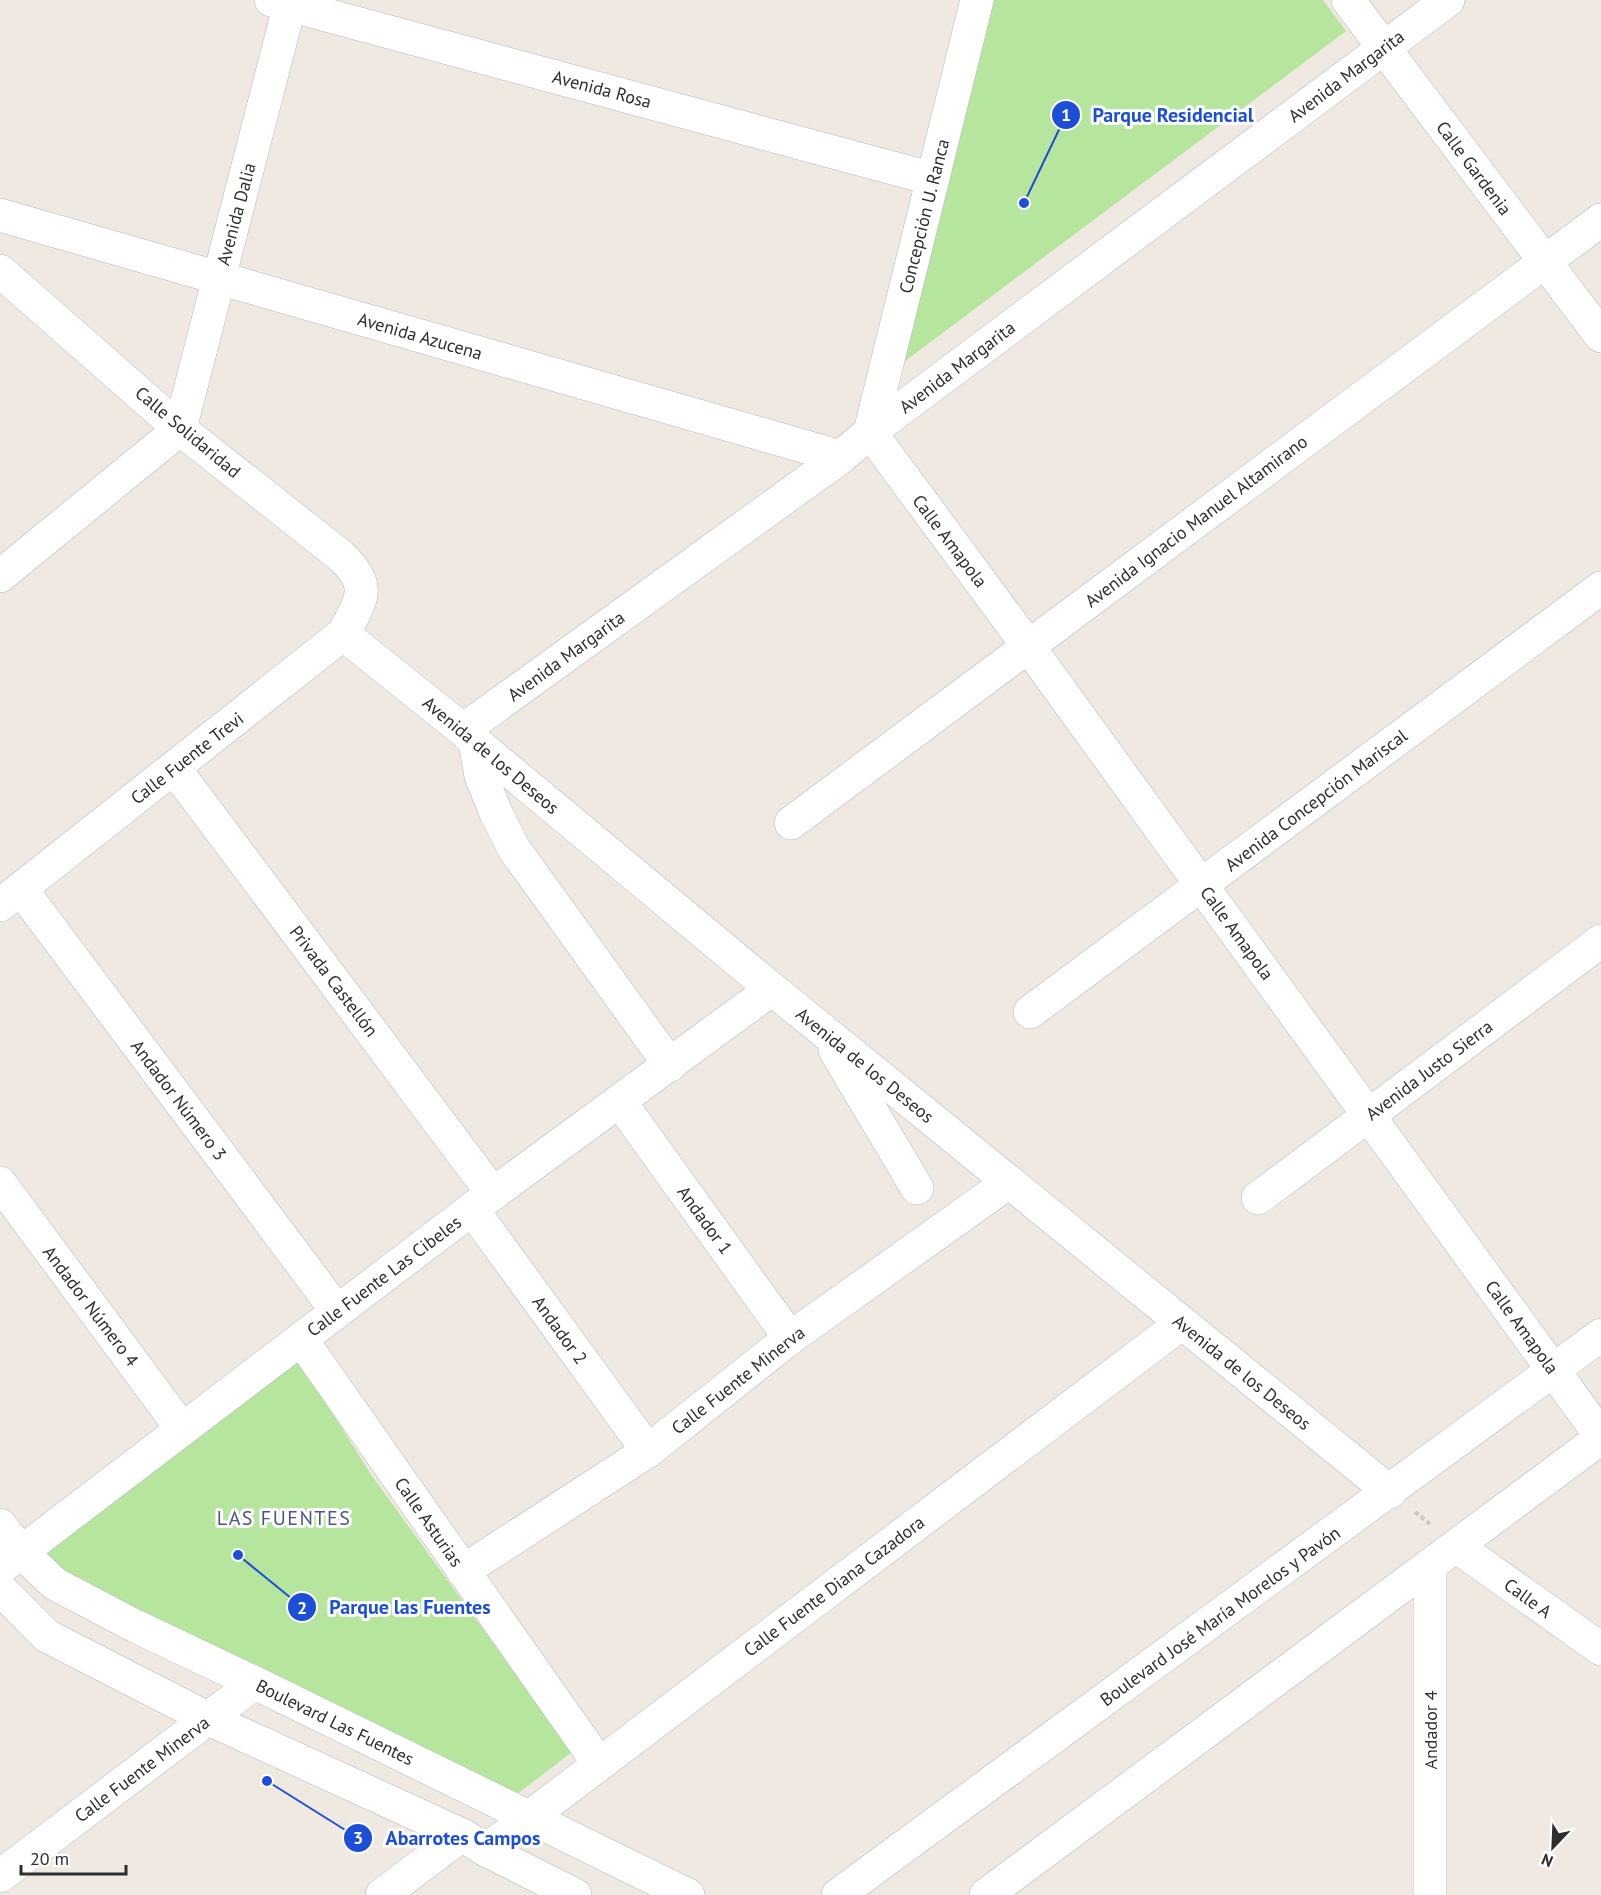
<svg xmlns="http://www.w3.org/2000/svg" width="1601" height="1895" viewBox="0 0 1601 1895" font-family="'PT Sans',sans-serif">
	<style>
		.green { fill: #b6e59e }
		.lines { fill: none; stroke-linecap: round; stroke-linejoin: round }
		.minor-casing { stroke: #b4b7c1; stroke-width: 34 }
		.secondary-casing { stroke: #b4b7c1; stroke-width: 34 }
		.path { stroke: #c9c9c9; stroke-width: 4; stroke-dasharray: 4.5 3; stroke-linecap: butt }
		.minor { stroke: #fff; stroke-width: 33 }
		.secondary { stroke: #fff; stroke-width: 33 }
		.labels { text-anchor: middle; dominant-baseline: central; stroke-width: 6; stroke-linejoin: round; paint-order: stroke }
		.street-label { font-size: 18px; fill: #2e2e2e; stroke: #fff }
		.neighbourhood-label { font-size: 20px; letter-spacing: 1.5px; fill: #4d5680; stroke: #fff }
		.leader { fill: none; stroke: #1d4ed8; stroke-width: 2 }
		.callout-dot { fill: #1d4ed8; stroke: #fff; stroke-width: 2 }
		.mark-label { font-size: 18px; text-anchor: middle; font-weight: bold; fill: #fff }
		.callout-label { font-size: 20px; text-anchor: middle; font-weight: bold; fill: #1d4ed8; stroke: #fff; stroke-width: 6; stroke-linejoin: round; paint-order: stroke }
	</style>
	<rect width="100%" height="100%" fill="#efe9e1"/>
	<g class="green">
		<path d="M986,0H1323L1346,31L885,376Z"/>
		<path d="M286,1340L372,1476L572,1752L516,1795L66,1579L26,1532Z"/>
	</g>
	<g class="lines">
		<g class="minor-casing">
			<g id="minor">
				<path d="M271,0L933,179"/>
				<path d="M977,0L870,432L1028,646L1601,1436"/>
				<path d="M1348,0L1601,336"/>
				<path d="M0,215L841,457"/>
				<path d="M0,271L180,429L341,556C373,587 362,599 343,634L0,905"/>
				<path d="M0,576L180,429L291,0"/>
				<path d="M343,634L463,730L475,742L772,989L1390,1492"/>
				<path d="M463,730L841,457L870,432L1448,0"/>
				<path d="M475,742L481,776L496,813L514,849L670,1065"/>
				<path d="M174,768L493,1194"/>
				<path d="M791,823L1601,220"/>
				<path d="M21,889L337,1311"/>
				<path d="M1030,1012L1601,588"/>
				<path d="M835,1050L917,1188"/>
				<path d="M620,1102L790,1338"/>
				<path d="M0,1183L182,1429"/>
				<path d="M1258,1198L1601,941"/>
				<path d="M472,1209L648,1451"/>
				<path d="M301,1339L599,1764"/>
				<path d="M0,1525L21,1552L55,1584L135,1626L255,1683L688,1895"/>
				<path d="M1456,1546L1601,1649"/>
				<path d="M0,1568L472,1209L772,989"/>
				<path d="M463,1571L648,1451L790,1338L1009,1182"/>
				<path d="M0,1589L47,1636L209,1719L462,1835L486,1850L575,1895"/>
				<path d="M486,1850L1182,1323"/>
				<path d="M0,1876L255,1683"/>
				<path d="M382,1895L462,1835"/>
				<path d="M1430,1895V1565"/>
			</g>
		</g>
		<g class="secondary-casing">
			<g id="secondary">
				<path d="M838,1895L1601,1335"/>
				<path d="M986,1895L1601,1438"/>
			</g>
		</g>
		<path class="path" d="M1415,1512L1430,1524"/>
		<use href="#minor" class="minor"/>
		<use href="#secondary" class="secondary"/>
	</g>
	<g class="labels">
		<g class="street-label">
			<text transform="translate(1346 76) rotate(-37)">Avenida Margarita</text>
			<text transform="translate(602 89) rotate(15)">Avenida Rosa</text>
			<text transform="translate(1474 168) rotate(53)">Calle Gardenia</text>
			<text transform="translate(236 214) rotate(-75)">Avenida Dalia</text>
			<text transform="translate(924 216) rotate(-76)">Concepción U. Ranca</text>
			<text transform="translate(420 336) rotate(16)">Avenida Azucena</text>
			<text transform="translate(957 367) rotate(-37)">Avenida Margarita</text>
			<text transform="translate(188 432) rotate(40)">Calle Solidaridad</text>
			<text transform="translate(1196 521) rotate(-37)">Avenida Ignacio Manuel Altamirano</text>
			<text transform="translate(950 541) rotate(53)">Calle Amapola</text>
			<text transform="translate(566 656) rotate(-36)">Avenida Margarita</text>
			<text transform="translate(491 755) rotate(40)">Avenida de los Deseos</text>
			<text transform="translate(187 758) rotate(-38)">Calle Fuente Trevi</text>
			<text transform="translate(1316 800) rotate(-37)">Avenida Concepción Mariscal</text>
			<text transform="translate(1237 933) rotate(54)">Calle Amapola</text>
			<text transform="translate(334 981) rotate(53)">Privada Castellón</text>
			<text transform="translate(865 1065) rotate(39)">Avenida de los Deseos</text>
			<text transform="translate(1429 1070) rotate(-37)">Avenida Justo Sierra</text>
			<text transform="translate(179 1100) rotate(53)">Andador Número 3</text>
			<text transform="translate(705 1220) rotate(54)">Andador 1</text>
			<text transform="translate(384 1276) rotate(-37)">Calle Fuente Las Cibeles</text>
			<text transform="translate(91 1306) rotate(53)">Andador Número 4</text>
			<text transform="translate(1522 1327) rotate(54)">Calle Amapola</text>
			<text transform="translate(560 1330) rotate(54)">Andador 2</text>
			<text transform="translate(1242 1372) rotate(39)">Avenida de los Deseos</text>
			<text transform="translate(738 1380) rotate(-38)">Calle Fuente Minerva</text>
			<text transform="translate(429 1522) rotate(55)">Calle Asturias</text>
			<text transform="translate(834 1586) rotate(-37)">Calle Fuente Diana Cazadora</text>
			<text transform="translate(1528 1598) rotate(36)">Calle A</text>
			<text transform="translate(1220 1616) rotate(-36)">Boulevard José María Morelos y Pavón</text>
			<text transform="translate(335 1722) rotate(26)">Boulevard Las Fuentes</text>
			<text transform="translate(1430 1730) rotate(-90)">Andador 4</text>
			<text transform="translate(142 1769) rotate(-37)">Calle Fuente Minerva</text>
		</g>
		<g class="neighbourhood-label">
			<text x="284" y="1518">LAS FUENTES</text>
		</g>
	</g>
	<path class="leader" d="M1024 203L1066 115M238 1555L302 1607M267 1781L358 1838"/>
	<g class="callout-dot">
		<circle cx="1024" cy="203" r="6"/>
		<circle cx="238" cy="1555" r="6"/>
		<circle cx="267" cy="1781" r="6"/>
		<circle cx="1066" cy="115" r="15"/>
		<circle cx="302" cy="1607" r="15"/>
		<circle cx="358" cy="1838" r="15"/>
	</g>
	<g class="mark-label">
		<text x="1066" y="121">1</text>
		<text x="302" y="1614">2</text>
		<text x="358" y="1844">3</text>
	</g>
	<g class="callout-label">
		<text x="1173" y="122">Parque Residencial</text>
		<text x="410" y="1614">Parque las Fuentes</text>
		<text x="463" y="1845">Abarrotes Campos</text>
	</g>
	<g transform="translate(1553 1847) rotate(203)" stroke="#ffffff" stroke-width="4.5" paint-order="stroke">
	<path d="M0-4.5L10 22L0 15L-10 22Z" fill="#2e2e2e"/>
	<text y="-9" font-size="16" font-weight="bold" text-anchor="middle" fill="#2e2e2e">N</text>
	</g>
	<path d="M21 1865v9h105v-9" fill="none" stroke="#2e2e2e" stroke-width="3"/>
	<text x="30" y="1865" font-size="18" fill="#2e2e2e" stroke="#ffffff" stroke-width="4.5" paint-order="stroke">20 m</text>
</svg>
